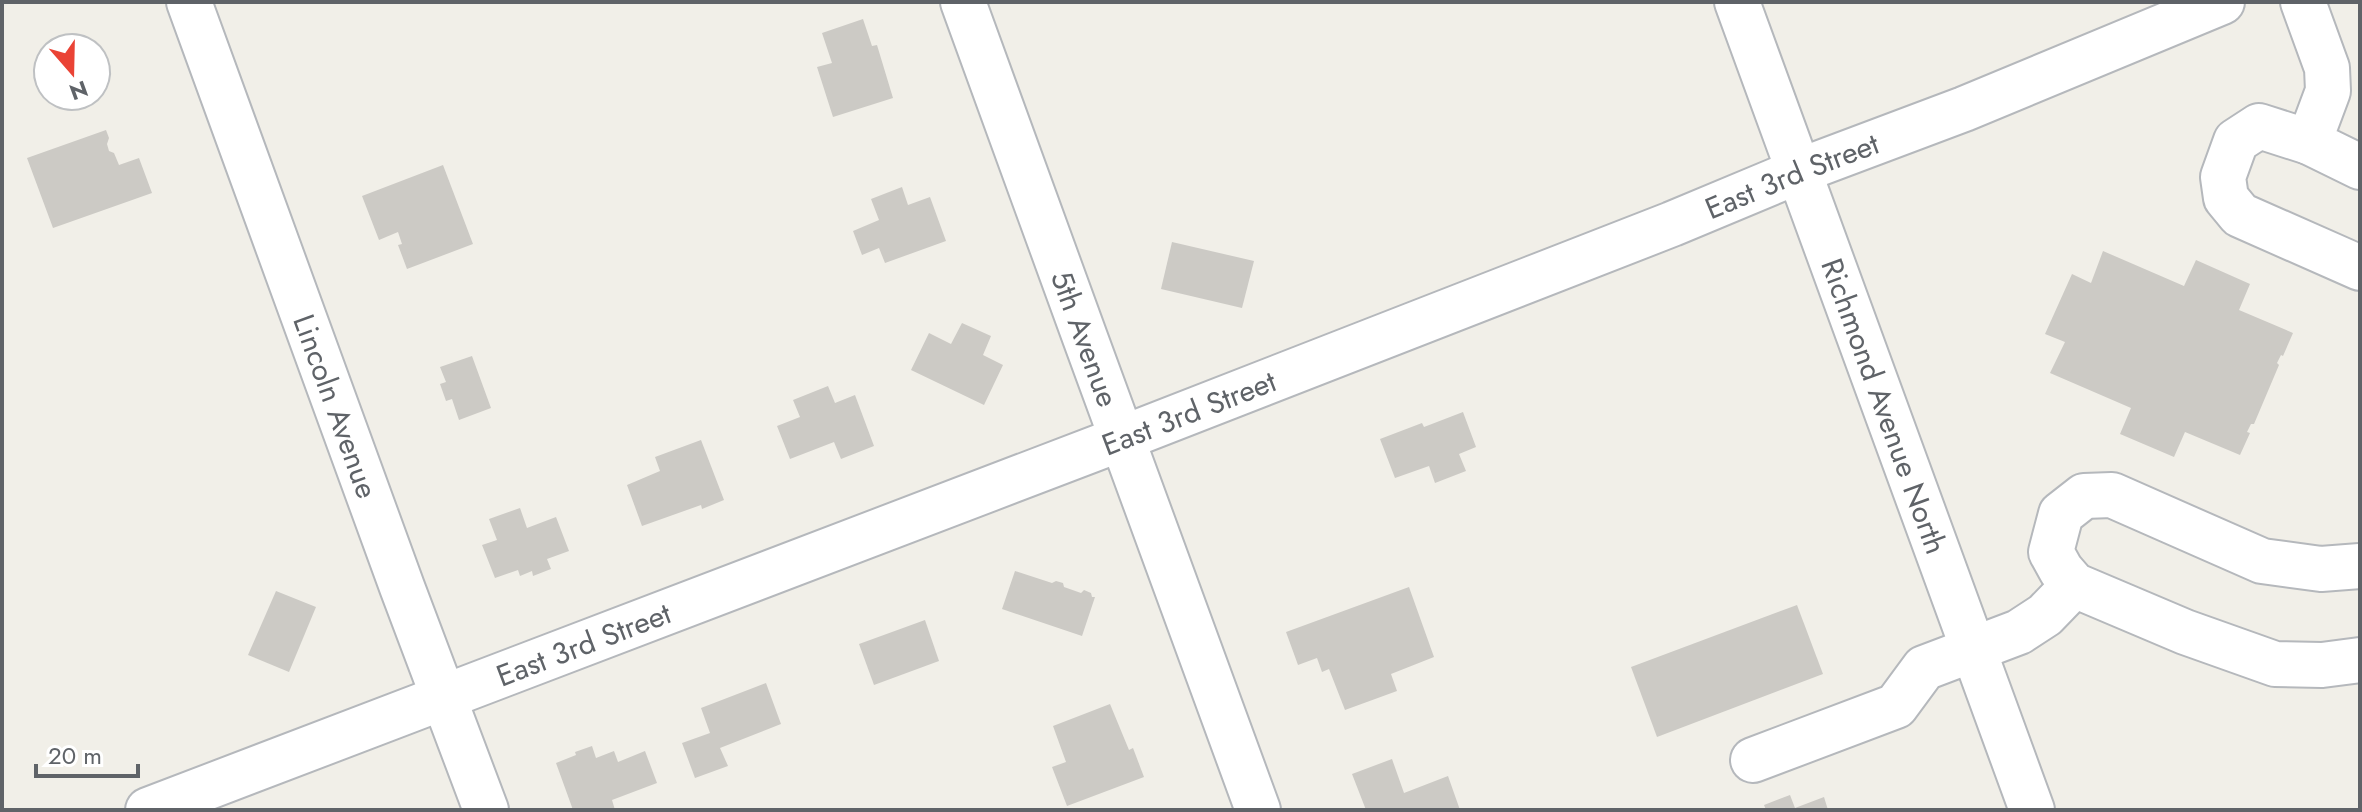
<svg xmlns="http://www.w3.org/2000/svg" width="2362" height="812" viewBox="0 0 2362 812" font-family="Jost,sans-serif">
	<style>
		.building { fill: #cccac5 }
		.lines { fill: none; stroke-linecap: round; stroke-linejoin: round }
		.minor-casing { stroke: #b5b8bc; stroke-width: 48 }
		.minor { stroke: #fff; stroke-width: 44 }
		.labels { text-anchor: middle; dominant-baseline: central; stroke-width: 8; stroke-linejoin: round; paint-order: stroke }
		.street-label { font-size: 30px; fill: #5f6368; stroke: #fff }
	</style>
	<rect width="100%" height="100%" fill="#f1efe8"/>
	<g class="building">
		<path d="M863,19L872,46L877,45L893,98L833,117L817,67L832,63L822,33Z"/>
		<path d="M106,130L109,138L107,144L109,151L114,153L119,165L139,158L152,193L53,228L27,158Z"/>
		<path d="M443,165L473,244L407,269L398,245L402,244L398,232L379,240L362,196Z"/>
		<path d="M902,187L908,205L930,197L946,241L885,263L879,248L862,255L853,231L879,220L871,199Z"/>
		<path d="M1172,242L1254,261L1242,308L1161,289Z"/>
		<path d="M2103,251L2184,286L2196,260L2250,284L2239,310L2293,333L2283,356L2281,355L2277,363L2279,365L2254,424H2251L2247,432L2250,433L2240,455L2185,432L2174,457L2120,434L2131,408L2050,373L2065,342L2045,334L2072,274L2091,283Z"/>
		<path d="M962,323L991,336L983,355L1003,365L984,405L911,370L929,333L951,344Z"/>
		<path d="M472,356L491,408L459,420L452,399L446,401L440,384L446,382L440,367Z"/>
		<path d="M828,386L835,403L855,395L874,446L841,459L834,442L790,459L777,426L800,417L793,400Z"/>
		<path d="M1463,412L1476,447L1459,454L1466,471L1435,483L1429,466L1395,478L1380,439L1422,423L1424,427Z"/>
		<path d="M701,440L724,500L702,509L701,505L642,526L627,485L660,471L655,457Z"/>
		<path d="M520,508L527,528L556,517L569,551L547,559L551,569L533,576L532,571L520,576L518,570L495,578L482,545L497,540L489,519Z"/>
		<path d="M1015,571L1052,583L1056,581L1063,583L1064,587L1081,593L1084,590L1091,593L1092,597H1095L1082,636L1002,609Z"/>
		<path d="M1409,587L1434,657L1391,674L1397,691L1345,710L1329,669L1322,672L1317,658L1298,665L1286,632Z"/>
		<path d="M276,591L316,607L289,672L248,655Z"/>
		<path d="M1797,605L1823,674L1657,737L1631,667Z"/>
		<path d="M925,620L939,661L874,685L859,644Z"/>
		<path d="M766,683L781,724L720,748L728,766L695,778L682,743L710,733L701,708Z"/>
		<path d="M1110,704L1129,750L1133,748L1144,777L1067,806L1052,767L1066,762L1053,726Z"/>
		<path d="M592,746L596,758L614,751L618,762L645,751L657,783L612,800L615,810H573L556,763L576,755L575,752Z"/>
		<path d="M1392,759L1404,793L1448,776L1460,810H1366L1352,774Z"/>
		<path d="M1790,795L1795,808L1824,797L1828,810H1766L1764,805Z"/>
	</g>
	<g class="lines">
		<g class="minor-casing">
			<g id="minor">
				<path id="s1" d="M189,2L402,587L486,810"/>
				<path id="s2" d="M963,2C1060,272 1160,540 1258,810"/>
				<path id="s3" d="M1737,2L2032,810"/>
				<path d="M2303,2L2327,68L2328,91L2309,142L2360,167"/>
				<path d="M2309,142L2259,126L2236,141L2223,177L2226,198L2240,215L2360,268"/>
				<path d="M2360,566L2321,569L2262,561L2112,495L2084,496L2061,514L2051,552L2061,570L2074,585L2185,632L2275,664L2322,665L2360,660"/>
				<path d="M1753,760L1896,706L1924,668L2019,632L2045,615L2074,585"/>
				<path id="s4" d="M148,810L1123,438L1672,224L1799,171L1964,109L2222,2"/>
			</g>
		</g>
		<use href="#minor" class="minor"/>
	</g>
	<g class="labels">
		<g class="street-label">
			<text stroke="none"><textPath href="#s4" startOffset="1762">East 3rd Street</textPath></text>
			<text stroke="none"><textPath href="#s2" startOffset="358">5th Avenue</textPath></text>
			<text stroke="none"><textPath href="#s3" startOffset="430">Richmond Avenue North</textPath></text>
			<text stroke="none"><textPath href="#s1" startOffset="430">Lincoln Avenue</textPath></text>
			<text stroke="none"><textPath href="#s4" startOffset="1114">East 3rd Street</textPath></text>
			<text stroke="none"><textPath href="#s4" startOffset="466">East 3rd Street</textPath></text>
		</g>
	</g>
	<rect width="2362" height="812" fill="none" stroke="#5f6368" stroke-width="8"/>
	<g transform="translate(72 72) rotate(160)"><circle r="38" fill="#ffffff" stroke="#bfc1c3" stroke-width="2"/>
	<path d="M0-6L14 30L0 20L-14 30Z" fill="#ea4335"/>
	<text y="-12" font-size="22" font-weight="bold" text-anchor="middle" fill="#5f6368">N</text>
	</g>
	<path d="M36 764v12h102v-12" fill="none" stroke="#5f6368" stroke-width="4"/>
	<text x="48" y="764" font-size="24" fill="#5f6368" stroke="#ffffff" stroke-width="6" paint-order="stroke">20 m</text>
</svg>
